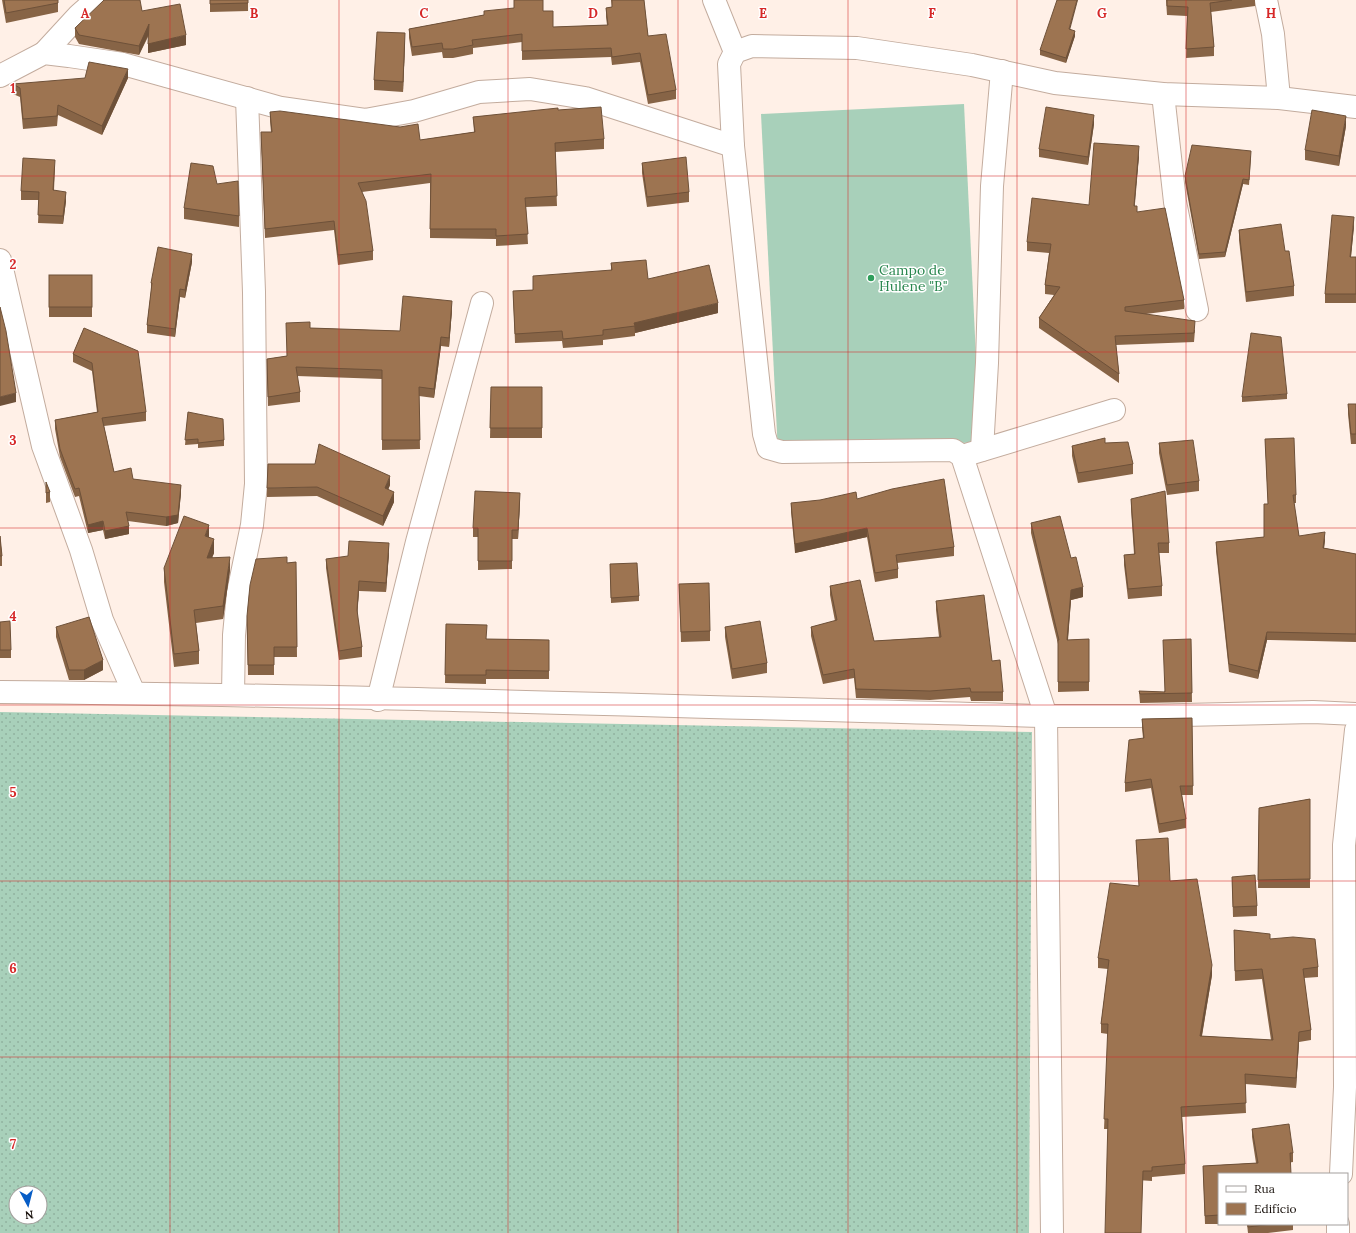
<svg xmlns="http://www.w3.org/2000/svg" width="1356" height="1233" viewBox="0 0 1356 1233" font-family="Lora,serif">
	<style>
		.grass { fill: url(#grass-dots); fill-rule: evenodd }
		.pitch { fill: #a8d0ba }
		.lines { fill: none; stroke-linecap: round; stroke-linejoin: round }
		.minor-casing { stroke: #c3ac9e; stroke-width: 24 }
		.minor { stroke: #fff; stroke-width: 22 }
		.wall { fill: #876446 }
		.shaded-wall { fill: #6e5139 }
		.building { fill: #9d7451; stroke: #6e5139 }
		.grid { fill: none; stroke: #d62828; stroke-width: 1; stroke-opacity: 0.55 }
		.leisure-dot { fill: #2e9e5b; stroke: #fff; stroke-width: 1.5 }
		.labels { text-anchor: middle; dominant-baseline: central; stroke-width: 3; stroke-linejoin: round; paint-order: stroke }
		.leisure-label { font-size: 14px; fill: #27864d; stroke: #fff; text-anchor: start }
		.grid-label { font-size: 13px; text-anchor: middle; font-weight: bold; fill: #d62828; stroke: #fff; stroke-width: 3; stroke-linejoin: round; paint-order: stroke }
	</style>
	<defs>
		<pattern id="grass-dots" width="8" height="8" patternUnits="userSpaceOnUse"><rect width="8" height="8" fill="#a8d0ba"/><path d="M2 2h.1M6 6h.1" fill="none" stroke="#90b29f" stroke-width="1.8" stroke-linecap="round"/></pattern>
	</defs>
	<rect width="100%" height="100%" fill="#fff0e7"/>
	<path class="grass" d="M0,712L1032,732L1029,1233H0ZM16,1193H40V1217H16Z"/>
	<path class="pitch" d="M964,104L980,442L778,453L761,114Z"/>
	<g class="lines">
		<g class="minor-casing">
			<g id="minor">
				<path d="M714,0L735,52"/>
				<path d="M1266,0L1273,34L1279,98"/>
				<path d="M44,53L79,15L96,0"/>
				<path d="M0,76L44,53L69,56L123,64L281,108L365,120L414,111L479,92L530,89L585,98L733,146"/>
				<path d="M1163,94L1175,202L1197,310"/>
				<path d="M0,260L43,446L81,550L102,620L134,693"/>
				<path d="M982,450L987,363L992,186L1002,71"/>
				<path d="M969,454L1114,410"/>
				<path d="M0,692C349,695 697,707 1046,716H1139L1313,712L1356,714"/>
				<path d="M233,695L234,635L238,593L252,525L256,484L254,292L247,98"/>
				<path d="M378,700L417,542L482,303"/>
				<path d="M1341,1174L1345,1087L1344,845L1356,730"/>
				<path d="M1052,1233L1046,716L962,456L953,450L782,452L768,448L764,434L733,146L729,64L735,52L752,46L857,48L972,65L1055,83L1163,94L1279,98L1356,107"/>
				<path d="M1338,1233V1224"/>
			</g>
		</g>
		<use href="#minor" class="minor"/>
	</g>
	<g class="wall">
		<path d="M2,0H58V12L6,23Z"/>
		<path d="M210,0H248V11L210,12Z"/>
		<path d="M611,0H644L648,36L676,90V99L648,104L640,62L612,65L611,57L522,60V42L473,48V54L453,58H443L442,52L412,56L409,38V29L484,15V11H543L553,27L607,25L606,17V8L612,7Z"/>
		<path d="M1166,0H1255V6L1211,12L1214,47V56L1186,58L1187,16L1167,15Z"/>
		<path d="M142,11L186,45L148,53L149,35L139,55L79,44L75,37V28Z"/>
		<path d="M1070,30L1075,36L1066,63L1040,55V50Z"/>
		<path d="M405,43L403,92L374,90V80Z"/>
		<path d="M128,78L102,135L58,115L57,126L23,129L20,97L13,94V84Z"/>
		<path d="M558,110L604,139V149L555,152L557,206L526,207L528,244L496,246V239L430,238V183L362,192L373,251V260L338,265L334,230L265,238L261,132H271L270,121V112L420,140L474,132L473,117Z"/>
		<path d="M1094,124L1088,165L1039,157V149Z"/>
		<path d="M1346,126L1339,166L1305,160V150Z"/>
		<path d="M1139,156L1134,206L1137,212L1184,300V309L1146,314L1195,330L1194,342L1116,345L1119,374V383L1039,328V318L1054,295L1045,294V285L1049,253L1027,251V242L1089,205Z"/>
		<path d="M1251,156L1249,185L1243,184L1225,257L1199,259L1185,182V176Z"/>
		<path d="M642,163L689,192V202L647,207L642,173Z"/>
		<path d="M55,168L54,190L66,201L63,224L38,223L39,200H21V191Z"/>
		<path d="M217,184L239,216V227L184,219V208Z"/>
		<path d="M1354,226L1351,257H1356V303H1325V294Z"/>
		<path d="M1239,230L1285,251L1294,286V296L1246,302L1239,240Z"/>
		<path d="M192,262L185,298L180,297L175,337L147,333V325L151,291V283Z"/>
		<path d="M611,263L648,279L718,313L635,333V336L603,340V345L563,348L562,341L515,343L513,291L533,290L611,270Z"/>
		<rect x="49" y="275" width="43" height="42"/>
		<path d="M452,310L449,347L441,346L434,398L419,396L420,449L382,450V379L297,376L300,392V402L268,406L267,359L287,356L310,328L400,331Z"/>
		<path d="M84,328L146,412V421L104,426L114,472L133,479L181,493L178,523L166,526L128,521L129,534L105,539L103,530L88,533L79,496L75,497L60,457L55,429V420L97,412L92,371L73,362V354Z"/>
		<path d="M491,387H542V438H490Z"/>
		<path d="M1287,394V399L1242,402V397Z"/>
		<path d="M1348,404H1356V444H1351L1348,414Z"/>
		<path d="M188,412L224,440V446L198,448V444L185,445Z"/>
		<path d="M1265,439L1296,495V503H1294L1299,536L1325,540L1324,548L1356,554V642L1267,640L1258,679L1229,672L1216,551V542L1264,537L1268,504Z"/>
		<path d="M1105,443L1133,464V474L1078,483L1072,456V446Z"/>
		<path d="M1159,443L1199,481V491L1167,495L1159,453Z"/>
		<path d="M46,482L50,492V502L46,503Z"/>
		<path d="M390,485L388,490L394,502L383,526L317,496L267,497V488Z"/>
		<path d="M857,499L954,547V556L897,563L898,569V578L875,582L867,537L795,553L791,512V503Z"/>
		<path d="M1131,499L1169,543V553H1159L1162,586V596L1128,599L1124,565V555L1134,554L1131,509Z"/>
		<path d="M520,502L518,539H512V569L478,570V537H473V528Z"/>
		<path d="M1031,523L1071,558L1083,597L1071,600L1068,640L1089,639V691L1058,692V644L1031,533Z"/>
		<path d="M0,536L2,556V566H0Z"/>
		<path d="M209,537L214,553L212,557L230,570L223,619L196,623L199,651V664L174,667L164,582V568Z"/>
		<path d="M389,553L386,592L359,591L357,613L362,647V657L339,660L326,568V559Z"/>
		<path d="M296,562L297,657H274V675H248L247,616L287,563Z"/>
		<path d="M610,564L639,596V601L611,603Z"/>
		<path d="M679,584L710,631V641L681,642Z"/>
		<path d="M830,586L874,641L939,637L936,610V601L992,661L1003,692V701H971L970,697L930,700L856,698L854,678L823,684L811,636V627L835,621L830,595Z"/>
		<path d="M0,622L11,650V658H0Z"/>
		<path d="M446,624L487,639L549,640V679H486V684L445,683Z"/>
		<path d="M56,627L103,670L84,680H69L56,637Z"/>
		<path d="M725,627L767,663V673L732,679L725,637Z"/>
		<path d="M1191,639L1192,702L1140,703L1139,691L1164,692Z"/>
		<path d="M1192,718L1193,795H1182L1186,819V828L1159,833L1151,788L1125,792V783L1143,738L1142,728V719Z"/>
		<path d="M1310,799V888H1258L1259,808Z"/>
		<path d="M1136,840L1170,881L1212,975L1202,1036L1271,1040L1262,979L1235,981L1234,930L1270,939L1318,967V977L1304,978L1311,1030V1040L1299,1042L1296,1088L1245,1084L1246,1113L1182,1117L1185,1164V1174L1152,1177V1181L1107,1178L1108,1129H1104L1108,1034L1101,1033V1024L1108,969L1098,968V958L1139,886Z"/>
		<path d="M1232,877L1257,906V916L1233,917Z"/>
		<path d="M1252,1129L1293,1153V1162L1219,1174V1224H1220H1205L1203,1166L1256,1163L1252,1137Z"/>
		<path d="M1247,1224H1293V1230L1268,1233H1248Z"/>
	</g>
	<g class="shaded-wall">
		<path d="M1077,0H1078L1069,34V29Z"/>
		<path d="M149,24V33L139,55V46Z"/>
		<path d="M1075,31V36L1066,63V58Z"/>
		<path d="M405,33V43L403,92V82Z"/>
		<path d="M186,35V45L148,53V44Z"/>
		<path d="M128,69V78L102,135V126Z"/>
		<path d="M1094,115V124L1088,165V157Z"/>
		<path d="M1346,116V126L1339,166V156Z"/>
		<path d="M1139,146V156L1134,215V206Z"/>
		<path d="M1243,179V184L1225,257V252Z"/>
		<path d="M66,192V201L63,224V216Z"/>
		<path d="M1354,217V226L1350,266V257Z"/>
		<path d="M192,254V262L185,298V290Z"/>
		<path d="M180,289V297L175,337V329Z"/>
		<path d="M452,301V310L449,347V338Z"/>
		<path d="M718,303V313L635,333L634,323Z"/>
		<path d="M441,337V346L434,398V389Z"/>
		<path d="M16,393V402L0,406V397Z"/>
		<path d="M390,476V485L385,497V488Z"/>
		<path d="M181,485V493L178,523L166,526V517Z"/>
		<path d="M394,492V502L383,526V516Z"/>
		<path d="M520,493V502L518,539V530Z"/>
		<path d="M103,521V530L88,533V525Z"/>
		<path d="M209,525V538L205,536Z"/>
		<path d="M129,526V534L105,539V531Z"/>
		<path d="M867,528V537L795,553V544Z"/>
		<path d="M1325,532V540L1323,556V548Z"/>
		<path d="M214,539V553L207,571V558Z"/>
		<path d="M389,543V553L386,592V583Z"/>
		<path d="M230,557V570L223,619V606Z"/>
		<path d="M359,581V591L357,619V610Z"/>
		<path d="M1083,587V597L1071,600L1067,649V640L1071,590Z"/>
		<path d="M1267,632V640L1258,679V671Z"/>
		<path d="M103,660V670L84,680V670Z"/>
		<path d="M1212,965V975L1200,1046V1036Z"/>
		<path d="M1299,1032V1042L1296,1088V1078Z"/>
	</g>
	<g class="building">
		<path d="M4,0H58V3L6,13Z"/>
		<path d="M104,0H140L142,11L180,4L186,35L148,44L149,24L139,46L79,35L75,28Z"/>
		<path d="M210,0H248V3L210,4Z"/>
		<path d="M514,0H543V11H553V27L608,25L606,8L612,7V0H644L648,36L666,34L676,90L648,95L640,53L612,57L611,48L522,51V34L472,40L473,45L453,49H443L442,43L412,47L409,29L484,15V11L514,8Z"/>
		<path d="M1057,0H1077L1069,29L1075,31L1066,58L1040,50Z"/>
		<path d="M1167,0H1232L1210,3L1214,47L1186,49L1188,7L1167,6Z"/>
		<path d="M377,32L405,33L403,82L374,80Z"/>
		<path d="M89,62L128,69L102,126L58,105L57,116L23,119L20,88L13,84L85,78Z"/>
		<path d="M601,107L604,139L555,143L557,196L525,198L528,234L496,236V229H430L431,174L358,183L366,201L373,251L338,255L334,221L265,229L261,132H272L270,112L280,111L400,127L418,124L420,140L475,132L473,117L558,108V110Z"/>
		<path d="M1046,107L1094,115L1088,157L1039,149Z"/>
		<path d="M1312,110L1346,116L1339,156L1305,150Z"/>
		<path d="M1094,143L1139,146L1134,206H1137V212L1165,208L1184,300L1125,307V311L1195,321L1194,333L1115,336L1119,374L1039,318L1060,287L1045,285L1051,244L1027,242L1032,198L1089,205Z"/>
		<path d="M1192,145L1251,151L1249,180L1243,179L1225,252L1199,254L1185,176Z"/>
		<path d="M686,157L689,192L647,197L642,163Z"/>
		<path d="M23,158L55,160L53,190L66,192L63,216L38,215L39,192L21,191Z"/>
		<path d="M191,163L213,166L217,184L238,181L239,216L184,208Z"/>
		<path d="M1332,215L1354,217L1350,257H1356V294H1325Z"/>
		<path d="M1281,224L1285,251H1289L1294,286L1246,292L1239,230Z"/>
		<path d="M158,247L192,254L185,290L180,289L175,329L147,325L152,283H151Z"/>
		<path d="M646,260L648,279L709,265L718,303L634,323L635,326L603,330V335L563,339L562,331L515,334L513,291L533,290V276L612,270L611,263Z"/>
		<rect x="49" y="275" width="43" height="32"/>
		<path d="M403,296L452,301L449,338L441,337L434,389L419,387L420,440H382V370L296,367L300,392L268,397L267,359L287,356L286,323L310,322V328L400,331Z"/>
		<path d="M0,307L6,331L16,393L0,397Z"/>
		<path d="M84,328L138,351L146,412L102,418L114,472L131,468L133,479L181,485L178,515L166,517L126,512L129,526L105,531L103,521L88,525L79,488L75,489L60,449L55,420L98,412L92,363L73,354Z"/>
		<path d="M1251,333L1281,337L1287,394L1242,397Z"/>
		<path d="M491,387H542V428H490Z"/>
		<path d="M1348,404H1356V434H1351Z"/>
		<path d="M188,412L223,419L224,440L198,443V439L185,440Z"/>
		<path d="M1105,438V443L1128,442L1133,464L1078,473L1072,446Z"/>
		<path d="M1294,438L1296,495H1293L1299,536L1325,532L1323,548L1356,554V634L1267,632L1258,671L1229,664L1216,542L1264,537V504H1268L1265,439Z"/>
		<path d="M1193,440L1199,481L1167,485L1159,443Z"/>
		<path d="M319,444L390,476L385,488L394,492L383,516L317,487L267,488L268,464H315Z"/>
		<path d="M944,479L954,547L896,555L898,569L875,573L867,528L795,544L791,503L820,500L856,492L857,499L892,489Z"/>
		<path d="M46,482L50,492L46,493Z"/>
		<path d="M475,491L520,493L518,530H512V561H478V528H473Z"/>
		<path d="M1165,491L1169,543H1158L1162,586L1128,589L1124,555L1135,554L1131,499Z"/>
		<path d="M184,516L209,525L205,536L214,539L207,558L230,557L223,606L194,610L199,651L174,654L164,568Z"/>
		<path d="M1060,516L1071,558L1076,557L1083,587L1071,590L1067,640L1089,639V682H1058V640H1059L1031,523Z"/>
		<path d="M0,536L2,556H0Z"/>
		<path d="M349,541L389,543L386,583L359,581L357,610L362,647L339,651L326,559L348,556Z"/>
		<path d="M287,557V563L296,562L297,647H274V665H248L247,616L250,585L256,559Z"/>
		<path d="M637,563L639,596L611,598L610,564Z"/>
		<path d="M860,580L874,641L941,637L936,601L984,595L992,661L1000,660L1003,692H971L970,688L930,691L856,689L854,669L823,675L811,627L837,620L830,586Z"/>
		<path d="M709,583L710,631L681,632L679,584Z"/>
		<path d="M89,617L103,660L84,670H69L56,627Z"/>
		<path d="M10,621L11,650H0V622Z"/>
		<path d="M760,621L767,663L732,669L725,627Z"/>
		<path d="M446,624L487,625L486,639L549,640V671L486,670V675H445Z"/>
		<path d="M1191,639L1192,693L1140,694L1139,691L1165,692L1163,640Z"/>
		<path d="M1192,718L1193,786H1180L1186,819L1159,824L1151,779L1125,783L1129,740L1144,738L1142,719Z"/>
		<path d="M1310,799V879L1258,880L1259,808Z"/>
		<path d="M1168,838L1170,881L1197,879L1212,965L1200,1036L1273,1040L1262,969L1235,971L1234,930L1270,934V939L1293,937L1315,939L1318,967L1303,969L1311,1030L1299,1032L1296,1078L1245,1074L1246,1103L1181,1107L1185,1164L1152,1167V1171H1143L1141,1233H1105L1108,1119H1104L1108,1024H1101L1109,960L1098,958L1110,883L1139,886L1136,840Z"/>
		<path d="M1255,875L1257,906L1233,907L1232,877Z"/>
		<path d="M1289,1124L1293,1153H1290L1291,1174H1219V1215L1205,1216L1203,1166L1258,1163L1252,1129Z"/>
		<path d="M1248,1224H1272L1248,1227Z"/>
	</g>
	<path class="grid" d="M170,0V1233M339,0V1233M508,0V1233M678,0V1233M848,0V1233M1017,0V1233M1186,0V1233M0,176H1356M0,352H1356M0,528H1356M0,705H1356M0,881H1356M0,1057H1356"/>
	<circle class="leisure-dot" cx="871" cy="278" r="4"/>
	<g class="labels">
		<g class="leisure-label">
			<text x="879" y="270">Campo de<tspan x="879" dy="16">Hulene "B"</tspan></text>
		</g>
	</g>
	<g class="grid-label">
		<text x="85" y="18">A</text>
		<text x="254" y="18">B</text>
		<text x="424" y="18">C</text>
		<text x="593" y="18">D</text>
		<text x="763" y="18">E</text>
		<text x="932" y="18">F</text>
		<text x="1102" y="18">G</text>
		<text x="1271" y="18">H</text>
		<text x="13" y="93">1</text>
		<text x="13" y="269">2</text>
		<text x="13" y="445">3</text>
		<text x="13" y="621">4</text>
		<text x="13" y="797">5</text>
		<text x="13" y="973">6</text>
		<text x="13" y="1149">7</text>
	</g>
	<rect x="1218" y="1173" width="130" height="52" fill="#ffffff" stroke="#a39f9d"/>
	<rect x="1226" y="1186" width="20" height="6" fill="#ffffff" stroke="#a39f9d"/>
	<text x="1254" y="1193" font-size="12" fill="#18100b">Rua</text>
	<rect x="1226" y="1203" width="20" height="12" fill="#9d7451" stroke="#a39f9d"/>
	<text x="1254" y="1213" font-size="12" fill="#18100b">Edifício</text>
	<g transform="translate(28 1205) rotate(173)"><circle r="19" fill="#ffffff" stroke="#a39f9d"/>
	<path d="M0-3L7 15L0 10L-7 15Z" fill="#075dc6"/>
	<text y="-6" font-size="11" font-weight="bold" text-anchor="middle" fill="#18100b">N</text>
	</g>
</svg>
